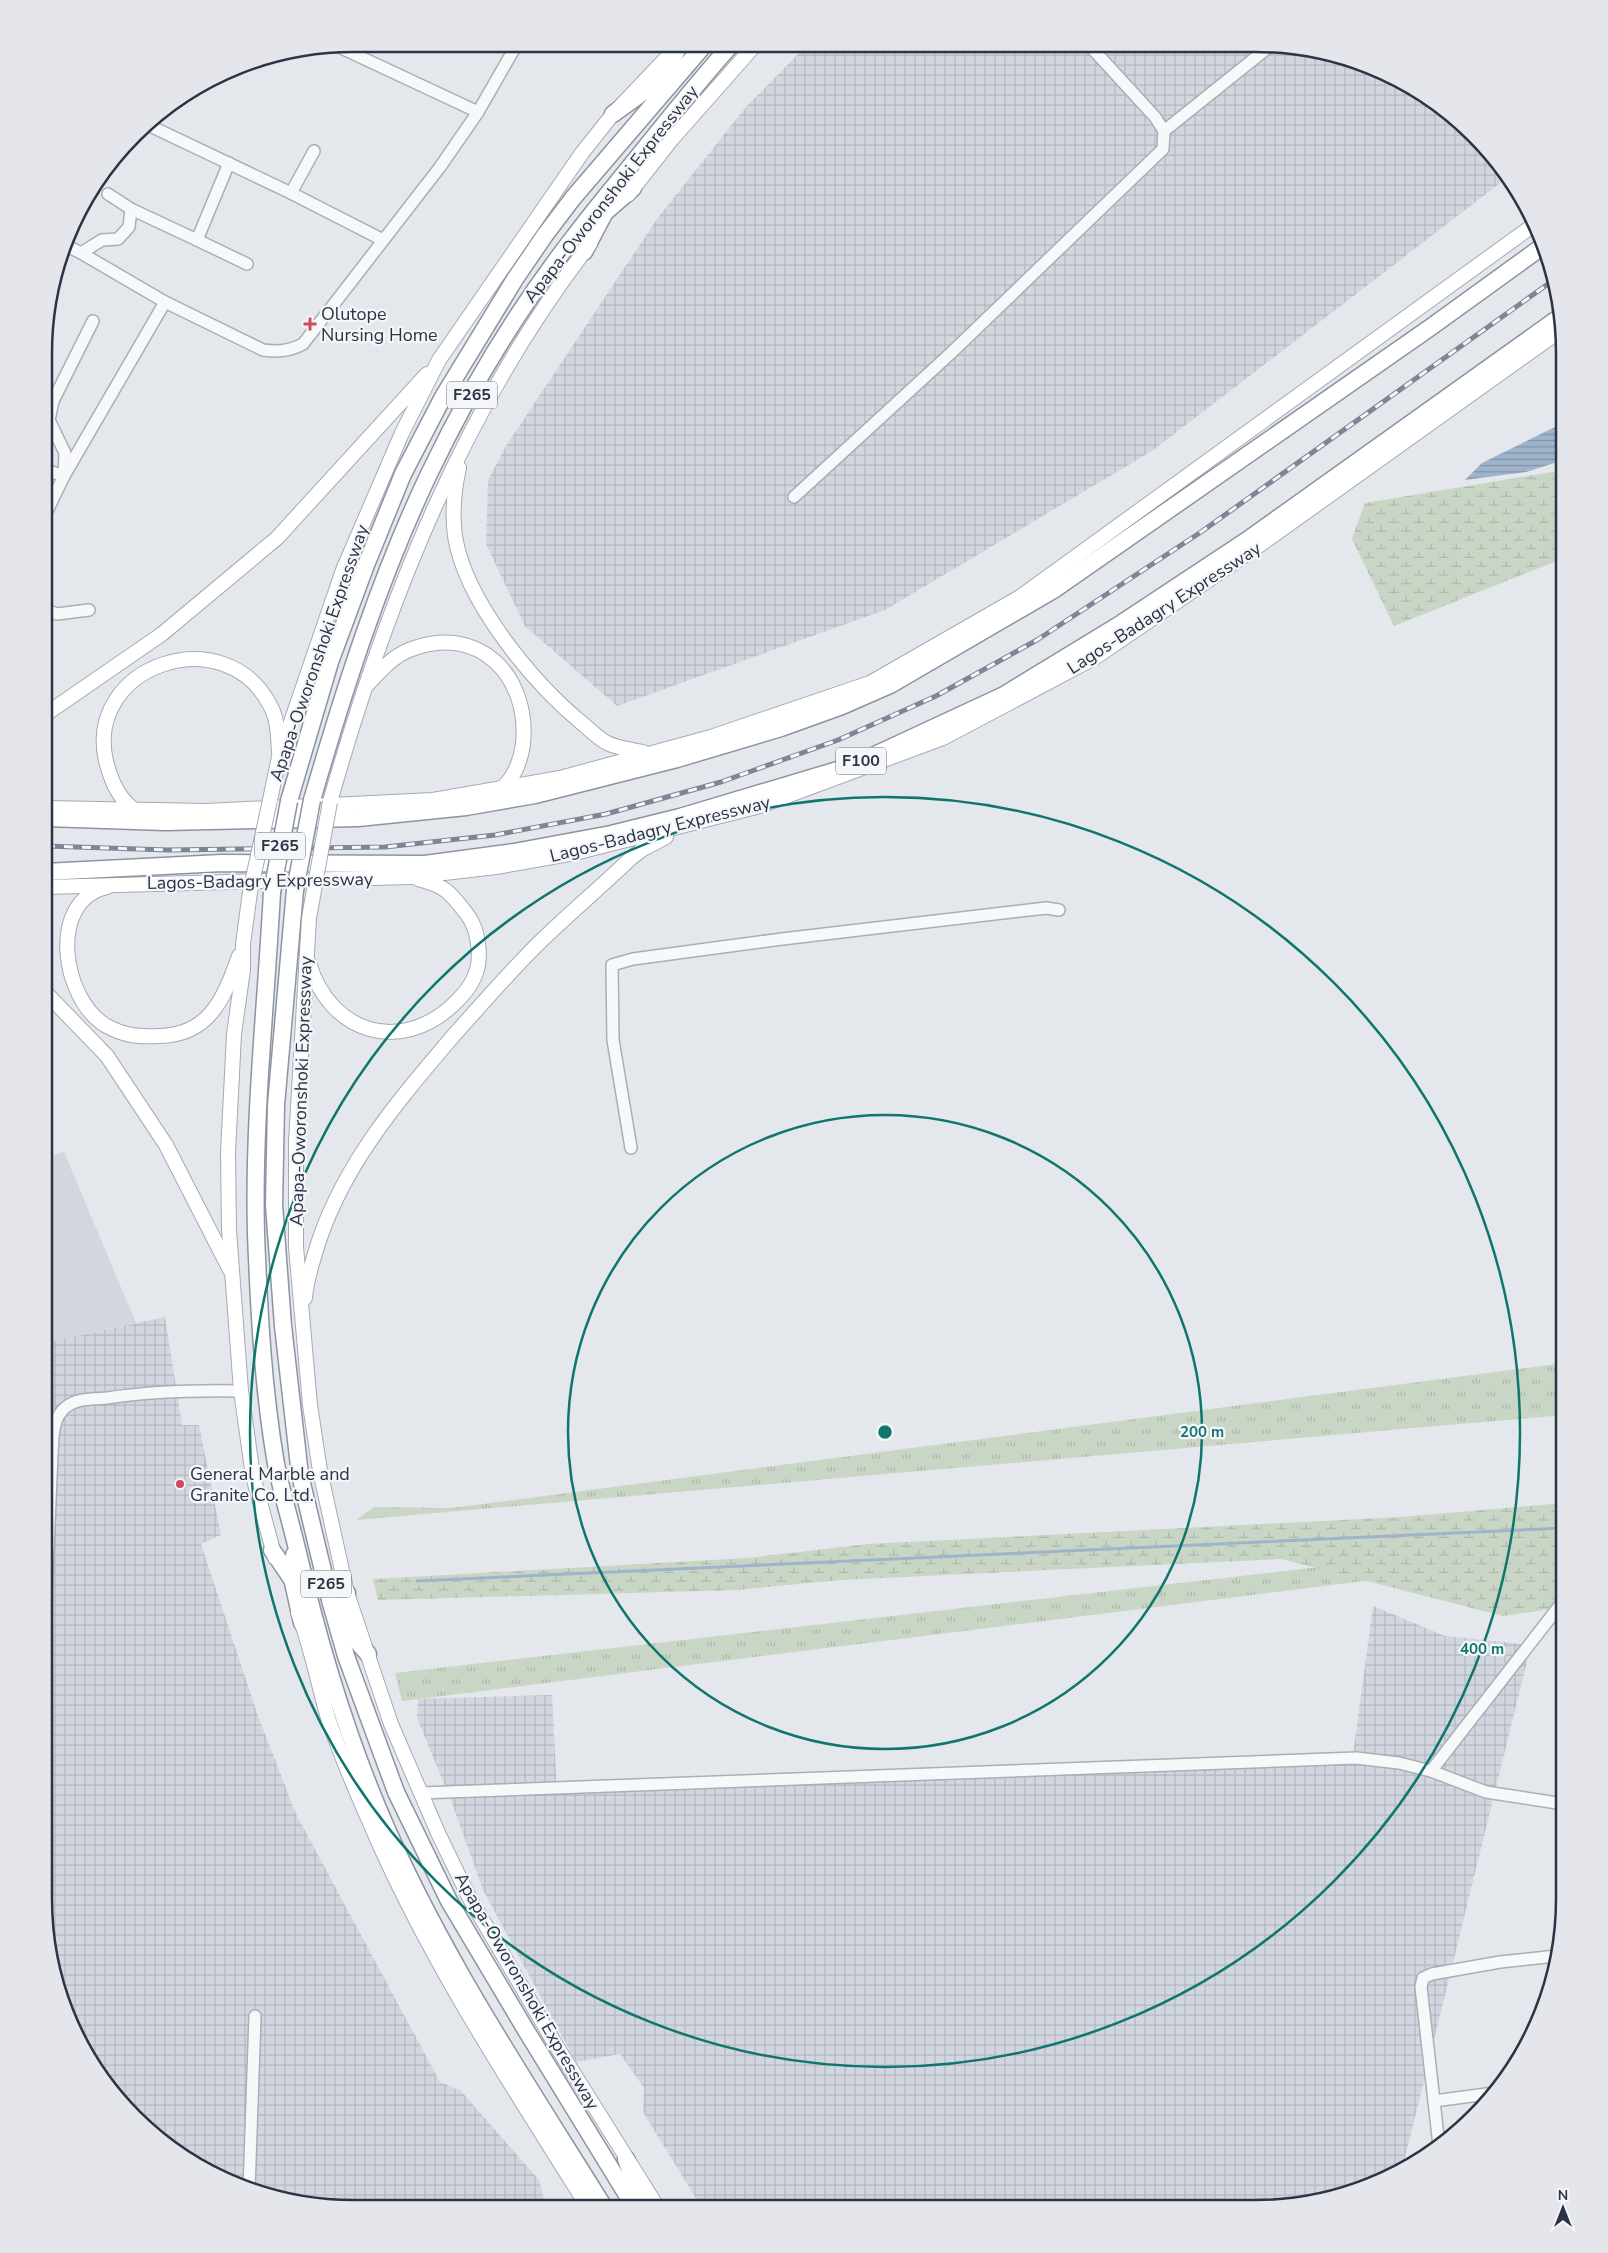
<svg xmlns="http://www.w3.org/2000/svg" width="1608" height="2253" viewBox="0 0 1608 2253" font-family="'Nunito Sans',sans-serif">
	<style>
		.built { fill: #d2d6de }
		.industrial { fill: url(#industrial-grid) }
		.grass { fill: url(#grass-tufts) }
		.wetland { fill: url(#wetland-marsh) }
		.water { fill: url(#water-rules) }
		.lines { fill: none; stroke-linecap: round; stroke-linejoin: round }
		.stream { stroke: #9fb4cc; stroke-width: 3 }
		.minor-casing { stroke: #a9aeb7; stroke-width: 14 }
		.major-casing { stroke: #a3abb8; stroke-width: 16 }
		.highway-casing { stroke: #8b94a3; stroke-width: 19 }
		.minor { stroke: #f7f8fa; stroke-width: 11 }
		.major { stroke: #fff; stroke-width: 14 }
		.highway { stroke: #fff; stroke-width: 16 }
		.rail-casing { stroke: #7d8696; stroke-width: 5 }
		.rail { stroke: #f4f6f9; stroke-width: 3; stroke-dasharray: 9; stroke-linecap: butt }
		.major-bridge-casing { stroke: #a3abb8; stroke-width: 16; stroke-linecap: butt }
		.highway-bridge-casing { stroke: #8b94a3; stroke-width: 19; stroke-linecap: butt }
		.major-bridge { stroke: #fff; stroke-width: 14 }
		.highway-bridge { stroke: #fff; stroke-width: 16 }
		.ring { fill: none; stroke: #0f766e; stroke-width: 2.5 }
		.poi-dot { fill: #d1495b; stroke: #f4f6f9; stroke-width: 2 }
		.labels { text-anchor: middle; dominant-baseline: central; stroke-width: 4.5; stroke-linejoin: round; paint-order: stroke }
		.shield { fill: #f4f6f9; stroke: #676e7b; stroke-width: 1 }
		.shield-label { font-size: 16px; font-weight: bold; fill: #2b3445 }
		.street-label { font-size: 18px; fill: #2b3445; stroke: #f4f6f9 }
		.poi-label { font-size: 18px; fill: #2b3445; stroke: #f4f6f9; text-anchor: start }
		.rim { fill: none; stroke: #2b3445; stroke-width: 2.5 }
		.centre { fill: #0f766e; stroke: #f4f6f9; stroke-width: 2.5 }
		.ring-label { font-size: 15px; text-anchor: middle; font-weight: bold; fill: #0f766e; stroke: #f4f6f9; stroke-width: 4.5; stroke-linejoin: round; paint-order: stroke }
	</style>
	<defs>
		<pattern id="industrial-grid" width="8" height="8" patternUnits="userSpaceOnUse" patternTransform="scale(1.25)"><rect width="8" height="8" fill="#d2d6de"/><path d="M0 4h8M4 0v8" fill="none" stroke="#b4b8c0"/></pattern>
		<pattern id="grass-tufts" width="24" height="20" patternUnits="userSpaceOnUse" patternTransform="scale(1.25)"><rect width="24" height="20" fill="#c9d6c5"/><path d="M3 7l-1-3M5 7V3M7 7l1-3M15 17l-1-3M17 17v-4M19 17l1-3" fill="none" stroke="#adb8ab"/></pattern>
		<pattern id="wetland-marsh" width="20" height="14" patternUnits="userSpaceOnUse" patternTransform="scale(1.25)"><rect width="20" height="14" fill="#c9d6c5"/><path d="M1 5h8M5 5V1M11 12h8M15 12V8" fill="none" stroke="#adb8ab"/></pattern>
		<pattern id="water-rules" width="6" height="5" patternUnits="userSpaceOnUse" patternTransform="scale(1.25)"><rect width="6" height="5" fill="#9fb4cc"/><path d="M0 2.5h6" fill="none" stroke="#8293a7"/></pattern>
	</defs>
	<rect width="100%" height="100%" fill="#e4e7ec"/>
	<g class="built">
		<path d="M1563,342L1564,353V392L1557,345Z"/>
		<path d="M64,1152L136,1323L45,1343V1158Z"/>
	</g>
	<g class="industrial">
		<path d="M807,45L1296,46L1374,67L1443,108L1500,165L1508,177L1152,451L885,610L617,706L525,626L486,544L488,480L506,446L657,219L746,107Z"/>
		<path d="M165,1317L182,1425H199L221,1535L201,1544L258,1716L296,1814L440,2082L461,2091L539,2180L546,2207H313L235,2186L165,2145L108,2088L76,2036L54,1980L44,1900L45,1343Z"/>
		<path d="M1373,1606L1445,1636L1531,1645L1402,2170L1391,2177L1335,2199L1255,2209L702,2208L643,2112L644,2088L620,2054L576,2062L483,1890L452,1803L417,1718L418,1699L552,1695L557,1794L1352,1762Z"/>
	</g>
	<g class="grass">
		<path d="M1564,1363V1415L356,1520L374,1507L452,1508Z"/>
		<path d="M1564,1539V1556L402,1701L395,1673Z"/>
	</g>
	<g class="wetland">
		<path d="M1564,470V558L1394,626L1352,539L1365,503Z"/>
		<path d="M1564,1503V1607L1503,1616L1281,1559L840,1580L737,1590L378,1600L373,1579L747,1558L868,1544L1401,1517Z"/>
	</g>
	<path class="water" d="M1564,425V460L1526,472L1465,480L1482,463L1557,426Z"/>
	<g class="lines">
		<path class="stream" d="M417,1581L1564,1528"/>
		<g class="minor-casing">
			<g id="minor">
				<path d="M337,46L478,112"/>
				<path d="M146,124L291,193L383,240"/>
				<path d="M1164,131L1270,46"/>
				<path d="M229,163L197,240L247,264"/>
				<path d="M291,193L314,151"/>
				<path d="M108,194L131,209L197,240"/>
				<path d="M69,247L81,253L165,302L263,350C279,352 289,351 303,344L440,167L478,112L517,44"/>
				<path d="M81,253L102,240L118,239L129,227L131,209"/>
				<path d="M46,470L64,476L65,453L49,420L53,401L93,321"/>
				<path d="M794,497L951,353L1163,149L1164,131L1155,117L1090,46"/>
				<path d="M46,513L64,476L165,302"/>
				<path d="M46,610L57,614L89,610"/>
				<path d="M631,1148L613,1040L612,965L633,959L782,939L1046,908L1059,910"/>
				<path d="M44,1644L52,1454C53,1438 52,1418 66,1407C77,1398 93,1399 107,1398C153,1391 195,1390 241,1391"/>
				<path d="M1431,1771L1564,1600"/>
				<path d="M420,1793L1356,1758L1399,1763L1431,1771L1486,1792L1564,1804"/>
				<path d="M1434,2101L1421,1987L1423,1978L1432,1974L1500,1962L1556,1956"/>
				<path d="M1439,2146L1434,2101L1494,2093"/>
				<path d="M249,2190L255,2016"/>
			</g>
		</g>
		<g class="major-casing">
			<g id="major">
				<path d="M628,195L672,139L755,45"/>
				<path d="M459,468C454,490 452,513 455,536C465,601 533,683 583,724C590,730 598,738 607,743C617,748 632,750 643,752"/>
				<path d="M368,684C380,671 392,657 409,650C478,622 530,676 523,744C521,760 514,778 502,788"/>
				<path d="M46,714L162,634L277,538L427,374"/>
				<path d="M270,800L279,757L343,570L402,433L439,360L582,153L613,114L673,51"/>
				<path d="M330,802C386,604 463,408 590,244"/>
				<path d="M46,808L206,811L433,800L560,778L711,737L870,683L1020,597L1535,224"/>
				<path d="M133,809C117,796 111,780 106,761C84,665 226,617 271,707C278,720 278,738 279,752"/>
				<path d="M45,887L410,877L496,867L575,853L760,806L943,738L1096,657L1257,547L1561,330"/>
				<path d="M107,887C47,901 62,998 105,1025C124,1036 138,1037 159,1036C210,1035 224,998 239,956"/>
				<path d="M314,890L309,918L296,1142V1247L310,1405L320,1471L347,1593L391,1724L439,1835L469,1897L554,2042L658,2208"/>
				<path d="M250,892L243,944V970L234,1034L228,1153L229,1230L241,1391L253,1476L275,1558"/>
				<path d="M309,963C330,1033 400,1055 454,1004C472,987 482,970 478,944C476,931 474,923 466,913C449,891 445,886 418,879"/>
				<path d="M45,992L107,1056L166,1145L230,1270"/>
				<path d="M305,1298C306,1284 310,1270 314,1257C338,1170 397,1102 454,1035C483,1003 511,970 542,940C571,912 602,886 631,858L643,849L666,837"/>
				<path d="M298,1613C311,1645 318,1684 328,1718C340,1754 355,1789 370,1823C428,1959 510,2083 588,2207"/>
			</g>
		</g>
		<g class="highway-casing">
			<g id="highway">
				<path d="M662,78L680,45"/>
				<path d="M613,114L675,69"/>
				<path d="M595,221L633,188"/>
				<path d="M584,252L604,214"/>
				<path d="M312,800C344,690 379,579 429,474C467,394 516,312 570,242C590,215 612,189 633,163C665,123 697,83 731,45"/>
				<path d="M289,801L330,662L366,565L403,474L443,397L515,279L545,235L573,198L704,45"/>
				<path d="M46,818L165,822L358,818L466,807L535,795L677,759L781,728L842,706L890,685L1055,589L1431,327L1543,246"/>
				<path d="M45,872L222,863L425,864L514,852L611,834L680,817L851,766L1004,695L1122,623L1246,541L1560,317"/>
				<path d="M295,890L276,1105L274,1205L283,1326L300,1475L330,1600L346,1656L396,1792L449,1901L524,2027L635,2208"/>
				<path d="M272,892C266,1006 253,1120 256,1234C259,1311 263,1389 276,1464C282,1494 291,1523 298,1553C318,1639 343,1724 377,1806C436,1948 523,2077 604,2207"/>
				<path d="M272,1550L293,1581"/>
				<path d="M294,1555L292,1578L302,1623"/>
				<path d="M340,1622L368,1654"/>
				<path d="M342,1629L347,1593"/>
				<path d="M626,2159L644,2208"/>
			</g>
		</g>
		<use href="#minor" class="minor"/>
		<use href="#major" class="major"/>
		<use href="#highway" class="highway"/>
		<g class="rail-casing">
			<path id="rail" d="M46,846L168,850L385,847L495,835L606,814L721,782L838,740L936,696L1037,640L1201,532L1555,279"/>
		</g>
		<use href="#rail" class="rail"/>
		<g class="major-bridge-casing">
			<g id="major-bridge">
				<path d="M314,890L330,802"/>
				<path d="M250,892L270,800"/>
			</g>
		</g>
		<g class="highway-bridge-casing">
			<g id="highway-bridge">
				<path d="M295,890L312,800"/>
				<path d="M272,892L289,801"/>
			</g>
		</g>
		<use href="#major-bridge" class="major-bridge"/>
		<use href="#highway-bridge" class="highway-bridge"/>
	</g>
	<g class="ring">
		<circle cx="885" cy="1432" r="317"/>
		<circle cx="885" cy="1432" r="635"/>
	</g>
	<g class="poi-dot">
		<path d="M307.5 316.5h5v5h5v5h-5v5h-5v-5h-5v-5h5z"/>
		<circle cx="180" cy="1484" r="5"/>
	</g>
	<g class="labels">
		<g class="shield">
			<rect x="447" y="381.5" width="50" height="27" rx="4"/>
			<rect x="836" y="747.5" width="50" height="27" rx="4"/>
			<rect x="255" y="832.5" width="50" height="27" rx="4"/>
			<rect x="301" y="1570.5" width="50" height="27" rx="4"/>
		</g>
		<g class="shield-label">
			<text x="472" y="395">F265</text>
			<text x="861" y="761">F100</text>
			<text x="280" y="846">F265</text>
			<text x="326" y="1584">F265</text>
		</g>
		<g class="street-label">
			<text transform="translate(611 194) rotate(-52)">Apapa-Oworonshoki Expressway</text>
			<text transform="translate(1164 608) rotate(-33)">Lagos-Badagry Expressway</text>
			<text transform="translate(319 653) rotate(-71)">Apapa-Oworonshoki Expressway</text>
			<text transform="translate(660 829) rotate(-14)">Lagos-Badagry Expressway</text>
			<text transform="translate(260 881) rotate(-1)">Lagos-Badagry Expressway</text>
			<text transform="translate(301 1091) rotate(-88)">Apapa-Oworonshoki Expressway</text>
			<text transform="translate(527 1991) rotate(60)">Apapa-Oworonshoki Expressway</text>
		</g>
		<g class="poi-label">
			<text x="321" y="314">Olutope<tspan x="321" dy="21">Nursing Home</tspan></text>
			<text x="190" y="1474">General Marble and<tspan x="190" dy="21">Granite Co. Ltd.</tspan></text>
		</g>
	</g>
	<path d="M0 0H1608V2253H0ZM353 52H1255A301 301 0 0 1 1556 353V1899A301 301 0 0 1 1255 2200H353A301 301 0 0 1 52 1899V353A301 301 0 0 1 353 52Z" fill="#e4e6eb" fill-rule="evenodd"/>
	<path class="rim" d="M353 52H1255A301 301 0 0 1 1556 353V1899A301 301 0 0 1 1255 2200H353A301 301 0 0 1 52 1899V353A301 301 0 0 1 353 52Z"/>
	<circle cx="885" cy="1432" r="8" class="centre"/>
	<g class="ring-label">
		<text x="1202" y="1437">200 m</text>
		<text x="1482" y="1654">400 m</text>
	</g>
	<g transform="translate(1563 2208)" stroke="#f4f6f9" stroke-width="4" paint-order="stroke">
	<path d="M0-4L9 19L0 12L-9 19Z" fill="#2b3445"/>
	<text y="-8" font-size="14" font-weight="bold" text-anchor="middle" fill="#2b3445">N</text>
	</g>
</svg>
